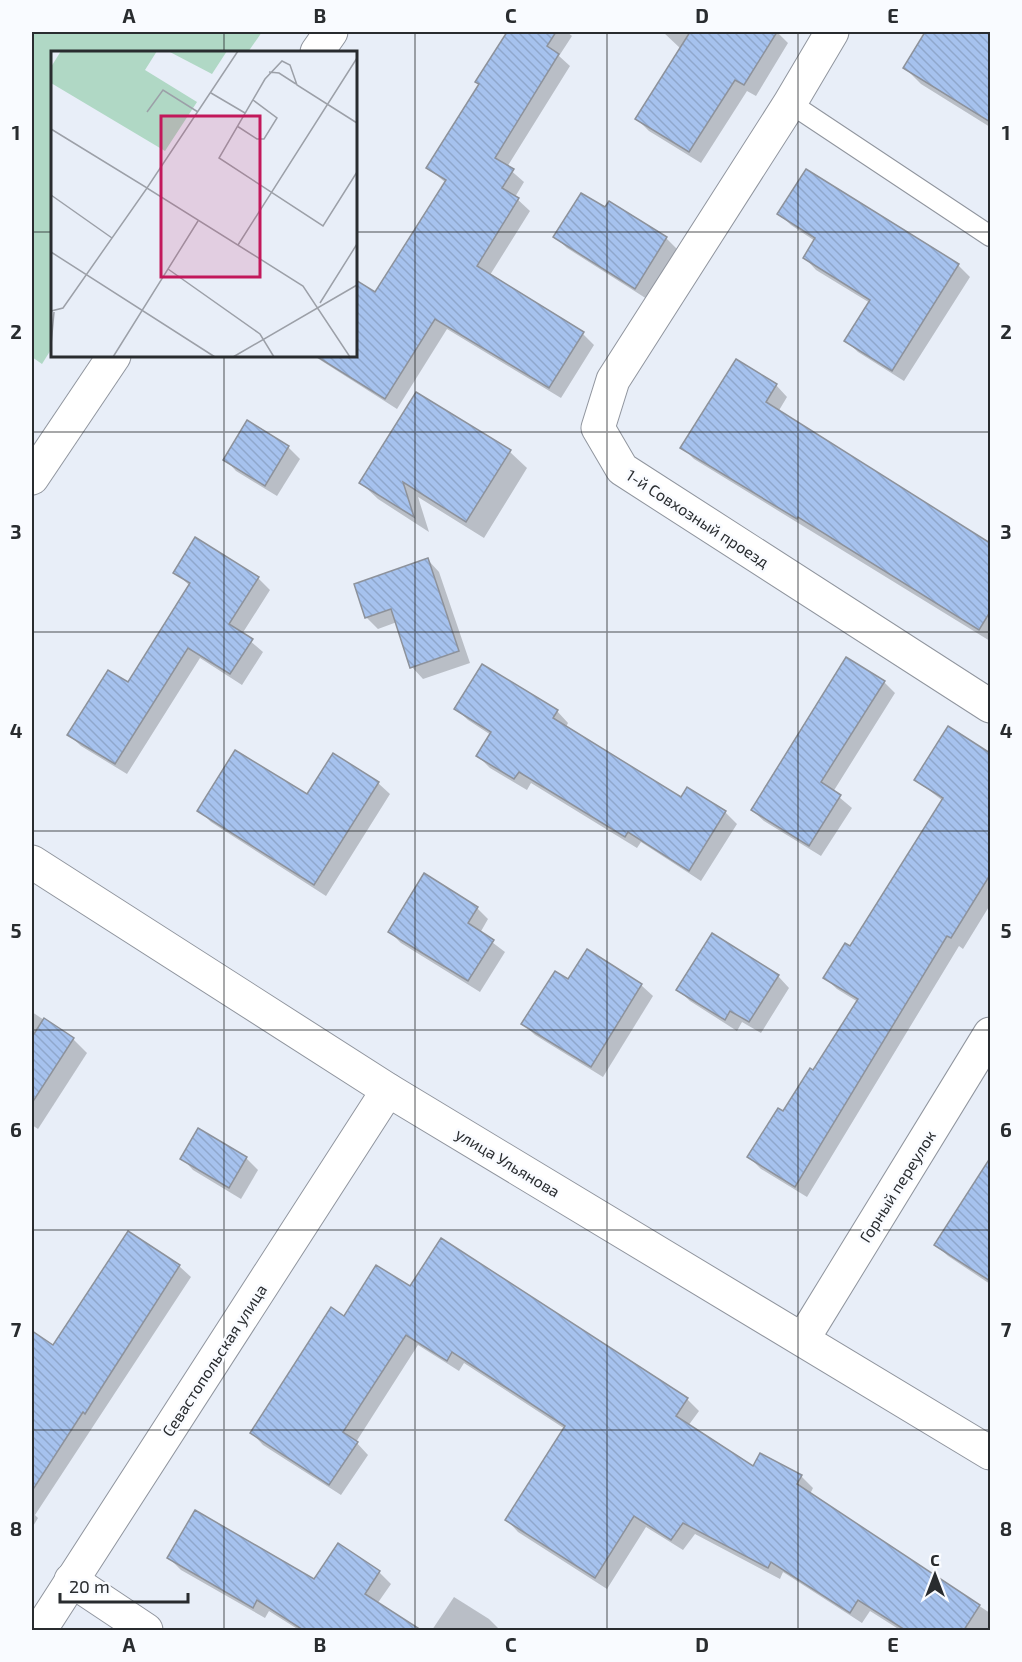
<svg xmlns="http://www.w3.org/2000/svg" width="1022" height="1662" viewBox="0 0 1022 1662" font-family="'Exo 2',sans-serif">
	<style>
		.green { fill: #b0d8c5 }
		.shadow { fill: #0003 }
		.building { fill: url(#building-back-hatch); stroke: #8d929b; stroke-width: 1.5 }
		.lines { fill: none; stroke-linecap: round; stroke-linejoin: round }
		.service-casing { stroke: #90959e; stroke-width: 22 }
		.minor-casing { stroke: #90959e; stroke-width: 35 }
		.secondary-casing { stroke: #90959e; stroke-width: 35 }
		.service { stroke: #fff; stroke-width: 20 }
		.minor { stroke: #fff; stroke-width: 33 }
		.secondary { stroke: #fff; stroke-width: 33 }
		.grid { fill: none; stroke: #292c2f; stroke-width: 1.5; stroke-opacity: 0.55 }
		.labels { text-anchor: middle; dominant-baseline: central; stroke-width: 5; stroke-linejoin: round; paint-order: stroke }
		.street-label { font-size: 16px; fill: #292c2f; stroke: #f9fbff }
		.inset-road { fill: none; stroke: #9ca0a8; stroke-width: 1.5 }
		.view { fill: #c2185b; fill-opacity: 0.15; stroke: #c2185b; stroke-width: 3 }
		.inset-edge { fill: none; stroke: #292c2f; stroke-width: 3 }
		.neatline { fill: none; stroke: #292c2f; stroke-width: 2 }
		.grid-label { font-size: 20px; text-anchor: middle; font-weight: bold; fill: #292c2f }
	</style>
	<defs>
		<pattern id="building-back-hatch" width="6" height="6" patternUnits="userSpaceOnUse" patternTransform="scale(1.5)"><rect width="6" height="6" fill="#a6c2ee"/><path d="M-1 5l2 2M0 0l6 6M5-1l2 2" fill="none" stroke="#8fa7cc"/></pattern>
	</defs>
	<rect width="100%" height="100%" fill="#e8eef8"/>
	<path class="green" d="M32,32H262L248,52H52V348L42,364L32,357Z"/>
	<g class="shadow">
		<path d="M509,32H567L572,36L559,56L570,66L507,167L524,182L515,197L530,211L490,275L583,334L594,345L561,398L447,329L397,409L314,356H356V299L363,286L376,294L446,183L428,168L480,85L477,82Z"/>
		<path d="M663,32H777L788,43L756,96L747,91L701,163L649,131L637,119L681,49Z"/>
		<path d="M927,32H990V127L921,84L904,67Z"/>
		<path d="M609,203L666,238L678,250L647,299L567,248L555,237L605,210Z"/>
		<path d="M779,214L958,265L970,277L904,381L858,352L846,341L870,303L816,270L805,258L815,241L791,225Z"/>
		<path d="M776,385L787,397L778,412L990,544V641L694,459L682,447Z"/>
		<path d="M248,422L288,447L300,459L277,496L236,471L225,459Z"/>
		<path d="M510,452L527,468L484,538L418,497L429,532L378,499L361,483Z"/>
		<path d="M428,560L439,572L470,663L423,679L412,667L397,622L378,629L366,617Z"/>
		<path d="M175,572L258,578L270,590L242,634L263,652L242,685L200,658L127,774L81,746L69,735L128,684L190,586Z"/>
		<path d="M884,682L895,693L833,792L852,808L821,856L764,821L752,810Z"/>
		<path d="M456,709L557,711L568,723L566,727L682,799L725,812L737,824L701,881L641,842L637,848L531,783L527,790L490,768L478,756L491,735L468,720Z"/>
		<path d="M948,729L990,755V905L963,949L959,946L807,1197L761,1169L749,1157L813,1072L858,1002L837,989L825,978L850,948L943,801L916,780Z"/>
		<path d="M378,783L390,794L326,896L211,822L199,810L308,796Z"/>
		<path d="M477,908L488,919L480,933L505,952L480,992L401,943L390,932Z"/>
		<path d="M778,976L789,988L761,1033L742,1022L737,1031L690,1001L678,990Z"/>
		<path d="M568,981L641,985L653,996L603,1077L535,1035L523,1024Z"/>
		<path d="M32,1012L73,1039L87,1053L38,1129L32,1125Z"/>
		<path d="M199,1130L246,1158L258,1170L241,1199L193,1170L182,1158Z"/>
		<path d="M977,1182L990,1191V1284L948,1256L936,1245Z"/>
		<path d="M179,1266L191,1277L35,1515L38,1518L32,1528V1333L54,1347Z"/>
		<path d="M410,1288L687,1399L699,1411L688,1426L754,1468L801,1476L813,1488L810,1494L990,1613V1630H900L870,1611L862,1623L783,1572L780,1579L695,1534L683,1550L646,1527L607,1589L518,1532L507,1520L565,1429L464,1363L459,1371L418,1345L356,1442L368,1455L341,1495L263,1445L252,1433L344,1318Z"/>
		<path d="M169,1558L314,1581L379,1572L391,1584L377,1604L418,1630H299L269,1611L265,1618L181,1570Z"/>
		<path d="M454,1597L489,1619L500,1630H432Z"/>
	</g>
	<g class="building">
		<path d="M507,32H556L547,46L559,54L495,158L514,169L502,188L519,198L477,266L584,332L549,388L435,319L385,399L316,356H356V280L375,292L446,180L426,168L479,84L475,82Z"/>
		<path d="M690,32H777L744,85L735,80L689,152L635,119Z"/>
		<path d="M925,32H990V122L903,68Z"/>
		<path d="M806,169L959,264L892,371L844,341L870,300L803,258L815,238L777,214Z"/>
		<path d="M581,193L605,207L609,201L667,237L635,289L553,237Z"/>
		<path d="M736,359L777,384L766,402L990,543V612L979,630L798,517L797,519L680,448Z"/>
		<path d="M416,392L511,450L466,522L403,482L414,517L359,483Z"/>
		<path d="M247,420L289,446L265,486L223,460Z"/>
		<path d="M195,537L259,577L229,624L253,639L230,674L188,648L115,764L67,735L108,670L128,682L190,583L173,573Z"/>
		<path d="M428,558L459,651L410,668L391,609L365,618L354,584Z"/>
		<path d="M846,657L885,681L821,782L841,795L809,846L751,810Z"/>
		<path d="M482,664L558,710L553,718L681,797L687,787L726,811L689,871L628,832L625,837L519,772L514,779L476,756L491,732L454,709Z"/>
		<path d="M948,726L990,753V875L951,938L947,936L795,1187L747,1157L778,1108L783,1111L810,1068L813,1070L858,999L823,978L845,943L850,946L943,798L914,780Z"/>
		<path d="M235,750L307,794L333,753L379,782L314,885L197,811Z"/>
		<path d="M424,873L478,907L468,923L494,940L468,981L388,932Z"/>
		<path d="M712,933L779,975L749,1022L730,1011L725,1020L676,990Z"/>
		<path d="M587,949L642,984L591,1067L521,1024L555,971L568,979Z"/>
		<path d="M44,1018L74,1038L32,1103V1037Z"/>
		<path d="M198,1128L247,1157L229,1188L180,1159Z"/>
		<path d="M990,1158V1281L934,1245Z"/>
		<path d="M128,1231L180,1265L100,1390L85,1414L83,1412L32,1491V1331L53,1345Z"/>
		<path d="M441,1238L688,1398L676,1416L753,1466L760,1453L802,1475L797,1484L980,1605L964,1630H905L858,1600L850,1613L771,1562L768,1568L683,1523L671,1540L634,1516L595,1578L505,1520L565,1426L452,1352L447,1361L406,1335L343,1432L358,1442L329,1485L250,1433L331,1307L344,1316L376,1265L410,1286Z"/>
		<path d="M195,1510L314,1579L338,1543L380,1571L365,1594L421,1630H303L257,1600L253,1608L167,1558Z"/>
	</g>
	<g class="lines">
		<g class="service-casing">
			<path id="service" d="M790,103L990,236"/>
		</g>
		<g class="minor-casing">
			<g id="minor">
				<path d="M832,32L790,103L613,380L598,428L622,469L990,706"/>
				<path d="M317,52L331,32"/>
				<path d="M32,478L114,356"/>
				<path d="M803,1339L990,1034"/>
				<path d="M71,1580L146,1630"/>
				<path d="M40,1630L388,1090"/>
			</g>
		</g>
		<g class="secondary-casing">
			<path id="secondary" d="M32,862L388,1090L990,1453"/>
		</g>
		<use href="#service" class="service"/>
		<use href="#minor" class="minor"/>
		<use href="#secondary" class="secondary"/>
	</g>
	<path class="grid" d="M224,32V52M415,32V1630M607,32V1630M798,32V1630M32,232H52M356,232H990M224,356V1630M32,432H990M32,632H990M32,831H990M32,1030H990M32,1230H990M32,1430H990"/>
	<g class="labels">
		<g class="street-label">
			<text transform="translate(698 518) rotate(33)">1-й Совхозный проезд</text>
			<text transform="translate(508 1162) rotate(31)">улица Ульянова</text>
			<text transform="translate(897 1186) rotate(-58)">Горный переулок</text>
			<text transform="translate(214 1360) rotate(-57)">Севастопольская улица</text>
		</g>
	</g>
	<g transform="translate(51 51)">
		<rect width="306" height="306" fill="#e8eef8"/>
		<path d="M10,0H106L94,19L146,51L114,100L0,32V16ZM117,0H176L161,23Z" fill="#b0d8c5"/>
		<path class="inset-road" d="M218,21L228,22L245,33M160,42L194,62M96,61L112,39L147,61M306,72L246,34L239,14L231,10L214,28L168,107L272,175L306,121M186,75L206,88H213L226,67L202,49M0,78L96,137L187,0M0,144L61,187M187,194L306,7M0,201L164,306M117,218L209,283L223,306M269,252L306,193M0,260L12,257L96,137L252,235L299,306M0,294L3,261M62,306L147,170M182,306L306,234"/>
		<path class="view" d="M110,65H209V226H110Z"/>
		<rect width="306" height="306" class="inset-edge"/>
	</g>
	<rect width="1022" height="1662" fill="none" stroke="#f9fbff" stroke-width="66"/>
	<g transform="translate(935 1575)" stroke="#f9fbff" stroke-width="4.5" paint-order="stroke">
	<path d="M0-4.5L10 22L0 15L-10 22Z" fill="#292c2f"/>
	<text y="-9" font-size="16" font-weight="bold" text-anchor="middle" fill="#292c2f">С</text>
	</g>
	<path d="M60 1593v9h128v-9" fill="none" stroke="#292c2f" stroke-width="3"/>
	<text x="69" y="1593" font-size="18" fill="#292c2f" stroke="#f9fbff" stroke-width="4.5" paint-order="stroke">20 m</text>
	<rect x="33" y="33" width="956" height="1596" class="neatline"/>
	<g class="grid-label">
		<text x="129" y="23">A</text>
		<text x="320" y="23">B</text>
		<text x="511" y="23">C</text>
		<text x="702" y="23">D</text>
		<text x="893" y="23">E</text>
		<text x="16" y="140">1</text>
		<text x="1006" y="140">1</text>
		<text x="16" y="339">2</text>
		<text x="1006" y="339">2</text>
		<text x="16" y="539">3</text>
		<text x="1006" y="539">3</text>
		<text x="16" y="738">4</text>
		<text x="1006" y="738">4</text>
		<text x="16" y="938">5</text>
		<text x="1006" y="938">5</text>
		<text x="16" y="1137">6</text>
		<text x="1006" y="1137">6</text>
		<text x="16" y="1337">7</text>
		<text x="1006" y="1337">7</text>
		<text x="16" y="1536">8</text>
		<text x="1006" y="1536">8</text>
		<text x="129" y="1652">A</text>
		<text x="320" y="1652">B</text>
		<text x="511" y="1652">C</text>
		<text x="702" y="1652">D</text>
		<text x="893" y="1652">E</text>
	</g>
</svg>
